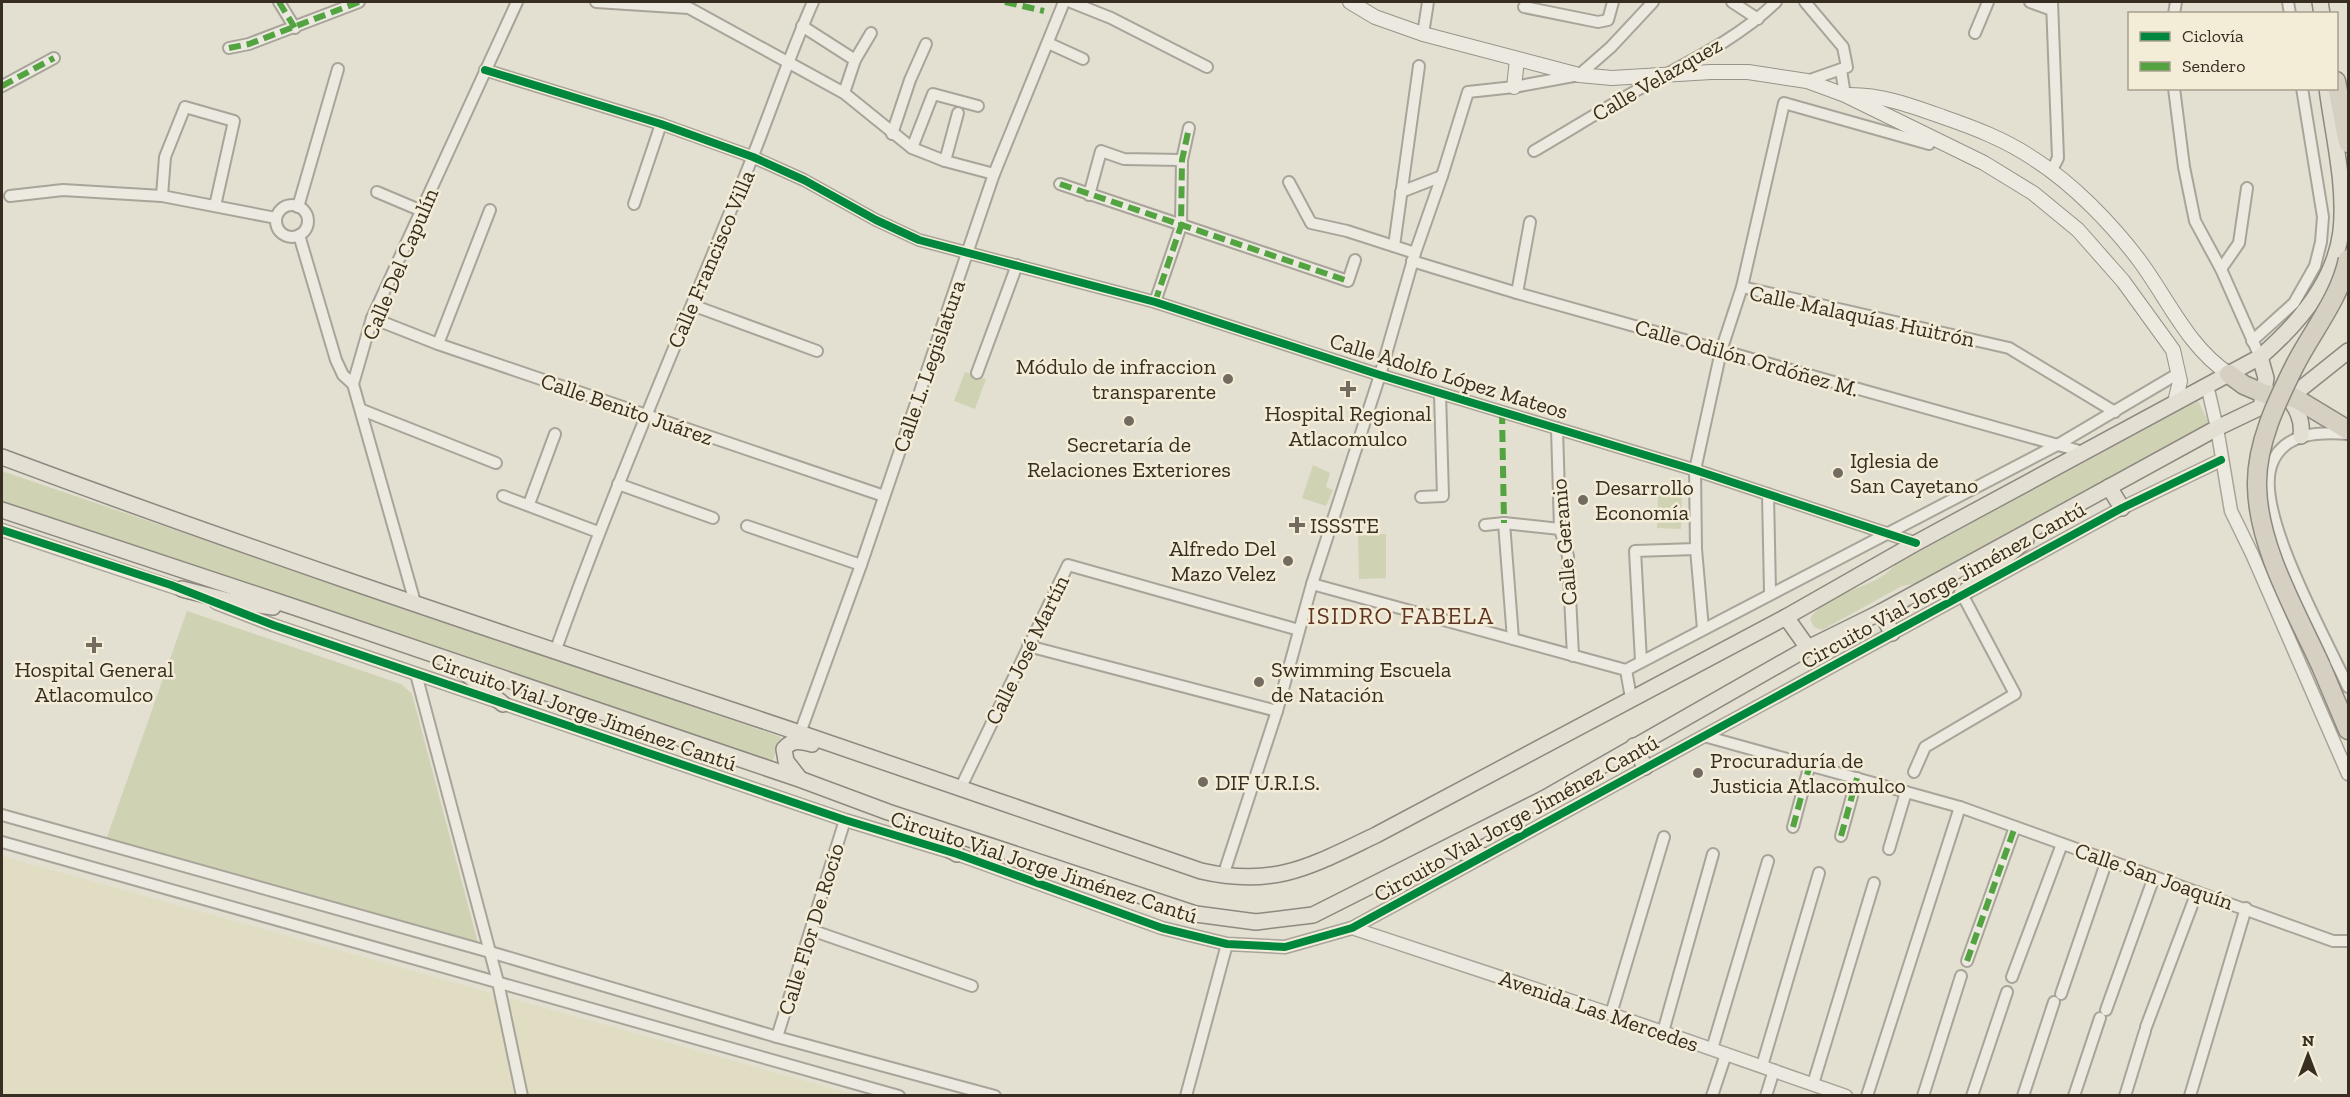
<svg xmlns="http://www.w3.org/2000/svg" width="2350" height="1097" viewBox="0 0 2350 1097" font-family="'Zilla Slab',serif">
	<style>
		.farmland { fill: #e1ddc3 }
		.green { fill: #d0d2b4 }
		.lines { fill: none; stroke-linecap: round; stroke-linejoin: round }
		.minor-casing { stroke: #a9a499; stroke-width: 14 }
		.tertiary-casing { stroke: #a9a499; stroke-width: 15 }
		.secondary-casing { stroke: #989389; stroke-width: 16 }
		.primary-casing { stroke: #8e8980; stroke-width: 18 }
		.motorway-casing { stroke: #8e8980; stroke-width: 21 }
		.minor { stroke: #ece9e1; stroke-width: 10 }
		.tertiary { stroke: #ece9e1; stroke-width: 12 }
		.secondary { stroke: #ece9e1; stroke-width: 14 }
		.primary { stroke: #e3dfd3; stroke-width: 15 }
		.motorway { stroke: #d6d0c2; stroke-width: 18 }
		.motorway-bridge-casing { stroke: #8e8980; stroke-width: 21; stroke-linecap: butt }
		.motorway-bridge { stroke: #d6d0c2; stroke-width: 18 }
		.quiet { stroke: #53a441; stroke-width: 6; stroke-dasharray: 12 6; stroke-linecap: butt }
		.cycleway-casing { stroke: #f3edd7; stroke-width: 11 }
		.cycleway { stroke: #00873e; stroke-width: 8 }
		.poi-dot { fill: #736b5f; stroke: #f3edd7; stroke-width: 2 }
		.labels { text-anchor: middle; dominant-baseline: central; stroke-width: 5; stroke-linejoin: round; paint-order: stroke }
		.street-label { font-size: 22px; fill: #372d21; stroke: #f3edd7 }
		.poi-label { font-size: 22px; fill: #372d21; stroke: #f3edd7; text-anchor: start }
		.neighbourhood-label { font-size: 24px; letter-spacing: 1.5px; fill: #603524; stroke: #f3edd7 }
	</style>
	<rect width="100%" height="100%" fill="#e3dfd1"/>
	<path class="farmland" d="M2,856L855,1095H2Z"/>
	<g class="green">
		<path d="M965,372L986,379L975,409L954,401Z"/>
		<path d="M2198,401L2209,423L2208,428L1925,582L1902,586L1822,630L1814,627L1810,619C1819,601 1861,588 1879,578C1886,574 1892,568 1898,563Z"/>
		<path d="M1313,465L1330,473L1326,487L1333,490L1326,506L1302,498Z"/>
		<path d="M2,471L781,737L772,763L2,501Z"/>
		<path d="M1658,491L1682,492L1681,529L1657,528Z"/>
		<path d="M1358,534H1386V578L1359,579Z"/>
		<path d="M187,611L401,684L412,694L478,943L106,840Z"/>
	</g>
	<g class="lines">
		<g class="minor-casing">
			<g id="minor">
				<path d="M279,2L295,28"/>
				<path d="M596,2L689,8L844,93L912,148L945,161L994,174"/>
				<path d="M1071,2L1111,18L1207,67"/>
				<path d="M1732,2L1758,19"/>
				<path d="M1805,2L1843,47L1847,67L1807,81"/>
				<path d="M2030,2L2052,10"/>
				<path d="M2288,2L2290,14"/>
				<path d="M1524,7L1598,22L1608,20L1613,2"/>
				<path d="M2174,14L2176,2"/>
				<path d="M802,26L855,60"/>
				<path d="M1975,33L1988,2"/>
				<path d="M1423,34L1428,2"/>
				<path d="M1048,43L1083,59"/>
				<path d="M229,48L249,44L359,2"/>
				<path d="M485,70L661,124L753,157L804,180L876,220L919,240L1155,302L1380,375L1695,470L1916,543"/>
				<path d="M1841,70L1845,95"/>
				<path d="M2,86L54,58"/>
				<path d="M2174,88L2184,167L2195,221L2221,269L2260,357"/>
				<path d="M844,93L855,60L871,33"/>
				<path d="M892,134L910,80L926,44"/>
				<path d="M912,148L933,94L978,106"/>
				<path d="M1534,151C1570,130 1605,108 1641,88C1688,62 1738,39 1776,2"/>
				<path d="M945,161L958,113"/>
				<path d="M2051,172L2058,158L2052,2"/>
				<path d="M1289,182L1311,223L1347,231L1415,253"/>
				<path d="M1060,184L1348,281L1355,260"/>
				<path d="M377,192L422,211"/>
				<path d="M1401,192L1442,176"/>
				<path d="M1089,195L1101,151L1124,159L1182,160"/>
				<path d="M10,196L63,190L162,196L276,218"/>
				<path d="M162,196L165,157L185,107L234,121L215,206"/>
				<path d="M634,204L661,124"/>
				<circle cx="292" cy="221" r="16"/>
				<path d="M298,207L338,69"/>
				<path d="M299,235L336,360L343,375L353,384"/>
				<path d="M1394,246L1419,66"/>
				<path d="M1412,261L1517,293L2083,452"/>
				<path d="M2221,269L2239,243L2247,188"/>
				<path d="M1742,287L2009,348L2115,412"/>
				<path d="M1517,293L1530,222"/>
				<path d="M1155,302L1181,226L1182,160L1189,128"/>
				<path d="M692,305L817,351"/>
				<path d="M372,318L438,344L884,496"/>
				<path d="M2252,341L2294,303L2315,266L2321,242L2323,217L2302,88"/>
				<path d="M438,344L490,210"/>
				<path d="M977,373L1017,265"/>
				<path d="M362,410L496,463"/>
				<path d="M1557,428L1560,529L1568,556L1573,656"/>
				<path d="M2348,434C2320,432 2282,432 2271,466C2255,514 2327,640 2348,687"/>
				<path d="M618,484L713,518"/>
				<path d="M1768,494L1770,592"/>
				<path d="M503,496L598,532"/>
				<path d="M1421,497L1443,496L1440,393"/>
				<path d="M529,504L555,434"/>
				<path d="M1504,523L1513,639"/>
				<path d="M1485,525L1504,523L1560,529"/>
				<path d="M747,526L861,565"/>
				<path d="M1312,584L1626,670"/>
				<path d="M416,606L353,384L372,318L517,2"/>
				<path d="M1703,629L1696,549L1695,470L1721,351L1742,287L1784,103L1929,144L1931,138"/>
				<path d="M1028,646L1277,711"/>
				<path d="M555,652C611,495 677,342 740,188C766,126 786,63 813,2"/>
				<path d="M1641,661L1635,551L1696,549"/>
				<path d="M1626,670L2059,444L2179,373"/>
				<path d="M1626,670L1631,698"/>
				<path d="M416,674L498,982L522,1096"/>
				<path d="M800,733L861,565L994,174L1064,2"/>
				<path d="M1704,736L1960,807L2333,941H2348"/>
				<path d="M1914,772L1925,747L2015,694L1962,594"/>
				<path d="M960,789L1068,565L1299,630"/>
				<path d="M2,815L490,952L777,1037L995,1096"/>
				<path d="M1793,827L1810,764"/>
				<path d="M1841,836L1857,778"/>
				<path d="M2,842L899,1096"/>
				<path d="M1889,849L1906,792"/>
				<path d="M1223,876L1277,711L1312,584L1380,375L1415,253L1442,176L1468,92L1514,87L1579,75L1611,47L1653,2"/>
				<path d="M811,930L972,986"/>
				<path d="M1967,961L2015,827"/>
				<path d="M2012,977L2062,844"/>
				<path d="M2061,994L2107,860"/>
				<path d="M2106,1010L2154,877"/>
				<path d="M1611,1014L1664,837"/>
				<path d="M2146,1027L2197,892"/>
				<path d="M1663,1032L1713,854"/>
				<path d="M777,1037L845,820"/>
				<path d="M1712,1049L1768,861"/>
				<path d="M1762,1066L1819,873"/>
				<path d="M1813,1084L1874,883"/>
				<path d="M1186,1096L1227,944"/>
				<path d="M1712,1096L1726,1054"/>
				<path d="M1766,1096L1774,1070"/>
				<path d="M1867,1096L1960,807"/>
				<path d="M1923,1096L1961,976"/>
				<path d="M1972,1096L2007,992"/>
				<path d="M2023,1096L2054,1002"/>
				<path d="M2074,1096L2100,1018"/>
				<path d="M2125,1096L2145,1031"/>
				<path d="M2190,1096L2246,908"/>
			</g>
		</g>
		<g class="tertiary-casing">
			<g id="tertiary">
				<path d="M2207,385L2217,428L2231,511L2252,554L2348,774"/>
				<path d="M2,530L188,592"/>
				<path d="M216,603L273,625L845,820L957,854L1162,928L1227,944L1285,947L1352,928L2122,508L2221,460"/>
				<path d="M1352,928L1611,1014L1846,1096"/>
			</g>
		</g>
		<g class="secondary-casing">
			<g id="secondary">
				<path d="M1350,2L1375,17L1423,34L1579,75L1612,78L1711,72H1748L1807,81L1845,95L1890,117L1984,163L2033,193L2078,230L2123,281L2173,350L2180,381L2175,402"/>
				<path d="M1514,87L1517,60"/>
				<path d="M1850,95C1883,95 1912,106 1943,117C1975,128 2006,140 2034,159C2073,184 2111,223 2139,260C2168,299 2188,347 2229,374"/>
			</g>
		</g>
		<g class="primary-casing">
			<g id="primary">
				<path d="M2320,2L2322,14"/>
				<path d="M2260,357L2266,378L2262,402"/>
				<path d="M2287,396C2297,408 2303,420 2301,436"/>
				<path d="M2,457C264,555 531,643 797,732C932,778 1066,825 1201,871C1275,888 1311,866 1376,835L1786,617L1916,543L2260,357C2297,325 2335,282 2341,231C2346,185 2333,135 2327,88"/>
				<path d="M2109,487L2122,508"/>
				<path d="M2,510L303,610L802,780L888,812L1196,914L1256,922L1313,915L1545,798L1808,648L1881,612L2217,428L2303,387L2348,351"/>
				<path d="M182,589L229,601L273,607"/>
				<path d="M1962,594L2026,540"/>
				<path d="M1881,612L1892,633"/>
				<path d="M1786,617L1808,648"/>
				<path d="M461,669L503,704"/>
				<path d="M1634,746L1645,767"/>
				<path d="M800,779L786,761L784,749C792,739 800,741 812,744"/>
				<path d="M911,826L957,854"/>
				<path d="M1444,850L1482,855"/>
			</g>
		</g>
		<g class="motorway-casing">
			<g id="motorway">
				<path d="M2336,81L2348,143"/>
				<path d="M2229,374L2244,385L2265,394L2295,398L2348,430"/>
				<path d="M2321,666L2348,730"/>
			</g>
		</g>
		<use href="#minor" class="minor"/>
		<use href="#tertiary" class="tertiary"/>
		<use href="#secondary" class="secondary"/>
		<use href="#primary" class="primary"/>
		<use href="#motorway" class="motorway"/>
		<g class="motorway-bridge-casing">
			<path id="motorway-bridge" d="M2321,666C2296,611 2258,547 2257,486C2256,444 2277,401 2295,365C2313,330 2340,298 2348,259"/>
		</g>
		<use href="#motorway-bridge" class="motorway-bridge"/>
		<g class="quiet">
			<path d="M279,2L295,28"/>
			<path d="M1005,2L1044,11"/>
			<path d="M229,48L249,44L359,2"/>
			<path d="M2,86L54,58"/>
			<path d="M1060,184L1348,281"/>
			<path d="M1155,302L1181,226L1182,160L1189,128"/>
			<path d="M1502,412L1504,523"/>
			<path d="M1793,827L1810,764"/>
			<path d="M1841,836L1857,778"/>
			<path d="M1967,961L2015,827"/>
		</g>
		<g class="cycleway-casing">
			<g id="cycleway">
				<path d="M485,70L661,124L753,157L804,180L876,220L919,240L1155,302L1380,375L1695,470L1916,543"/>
				<path d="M2,530L171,585L273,625L845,820L957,854L1162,928L1227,944L1285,947L1352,928L2122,508L2221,460"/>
			</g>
		</g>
		<use href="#cycleway" class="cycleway"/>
	</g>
	<g class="poi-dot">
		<circle cx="1228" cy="379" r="6"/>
		<path d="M1345 380h6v6h6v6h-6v6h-6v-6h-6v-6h6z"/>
		<circle cx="1129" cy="421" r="6"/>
		<circle cx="1838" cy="473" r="6"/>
		<circle cx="1583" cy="500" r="6"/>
		<path d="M1294 516h6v6h6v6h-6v6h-6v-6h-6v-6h6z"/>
		<circle cx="1288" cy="561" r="6"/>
		<path d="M91 636h6v6h6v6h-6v6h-6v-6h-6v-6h6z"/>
		<circle cx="1259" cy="682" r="6"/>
		<circle cx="1698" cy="773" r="6"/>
		<circle cx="1203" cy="782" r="6"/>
	</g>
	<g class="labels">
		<g class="street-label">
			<text transform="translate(1657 79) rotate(-30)">Calle Velazquez</text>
			<text transform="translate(711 259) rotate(-67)">Calle Francisco Villa</text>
			<text transform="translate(400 264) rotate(-67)">Calle Del Capulín</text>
			<text transform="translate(1862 316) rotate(12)">Calle Malaquías Huitrón</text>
			<text transform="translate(1747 358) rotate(16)">Calle Odilón Ordóñez M.</text>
			<text transform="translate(929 366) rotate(-71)">Calle L. Legislatura</text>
			<text transform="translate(1449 376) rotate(17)">Calle Adolfo López Mateos</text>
			<text transform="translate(627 409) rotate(19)">Calle Benito Juárez</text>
			<text transform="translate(1564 542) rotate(-95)">Calle Geranio</text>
			<text transform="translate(1943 585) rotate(-29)">Circuito Vial Jorge Jiménez Cantú</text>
			<text transform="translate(1027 650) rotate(-64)">Calle José Martín</text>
			<text transform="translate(584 712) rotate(19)">Circuito Vial Jorge Jiménez Cantú</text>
			<text transform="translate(1516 818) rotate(-29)">Circuito Vial Jorge Jiménez Cantú</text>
			<text transform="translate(1044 867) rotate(18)">Circuito Vial Jorge Jiménez Cantú</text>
			<text transform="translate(2154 876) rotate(19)">Calle San Joaquín</text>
			<text transform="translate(811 929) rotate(-73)">Calle Flor De Rocío</text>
			<text transform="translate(1599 1011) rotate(19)">Avenida Las Mercedes</text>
		</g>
		<g class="poi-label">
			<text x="1216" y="366" text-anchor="end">Módulo de infraccion<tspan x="1216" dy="25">transparente</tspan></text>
			<text x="1348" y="413" text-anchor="middle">Hospital Regional<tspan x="1348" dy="25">Atlacomulco</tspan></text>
			<text x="1129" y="444" text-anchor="middle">Secretaría de<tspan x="1129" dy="25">Relaciones Exteriores</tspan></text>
			<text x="1850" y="460">Iglesia de<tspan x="1850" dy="25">San Cayetano</tspan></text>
			<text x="1595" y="487">Desarrollo<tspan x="1595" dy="25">Economía</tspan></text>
			<text x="1310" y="525">ISSSTE</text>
			<text x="1276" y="548" text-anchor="end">Alfredo Del<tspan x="1276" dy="25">Mazo Velez</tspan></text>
			<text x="94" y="669" text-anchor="middle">Hospital General<tspan x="94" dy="25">Atlacomulco</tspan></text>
			<text x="1271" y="669">Swimming Escuela<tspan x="1271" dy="25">de Natación</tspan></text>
			<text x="1710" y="760">Procuraduría de<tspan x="1710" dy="25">Justicia Atlacomulco</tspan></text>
			<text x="1215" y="782">DIF U.R.I.S.</text>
		</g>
		<g class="neighbourhood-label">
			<text x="1401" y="615">ISIDRO FABELA</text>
		</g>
	</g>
	<rect width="2350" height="1097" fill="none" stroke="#372d21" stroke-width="6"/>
	<rect x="2128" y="12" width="210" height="78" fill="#f3edd7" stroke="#a8a08e" stroke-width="1.5"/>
	<rect x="2140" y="32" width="30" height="9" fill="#00873e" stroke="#a8a08e" stroke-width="1.5"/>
	<text x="2182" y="42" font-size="18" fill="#372d21">Ciclovía</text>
	<rect x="2140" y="62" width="30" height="9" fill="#53a441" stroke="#a8a08e" stroke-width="1.5"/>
	<text x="2182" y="72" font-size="18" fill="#372d21">Sendero</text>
	<g transform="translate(2308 1055)" stroke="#f3edd7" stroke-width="4.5" paint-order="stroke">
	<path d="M0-4.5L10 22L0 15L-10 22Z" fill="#372d21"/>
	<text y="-9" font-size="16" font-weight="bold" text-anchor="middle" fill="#372d21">N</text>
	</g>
</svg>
